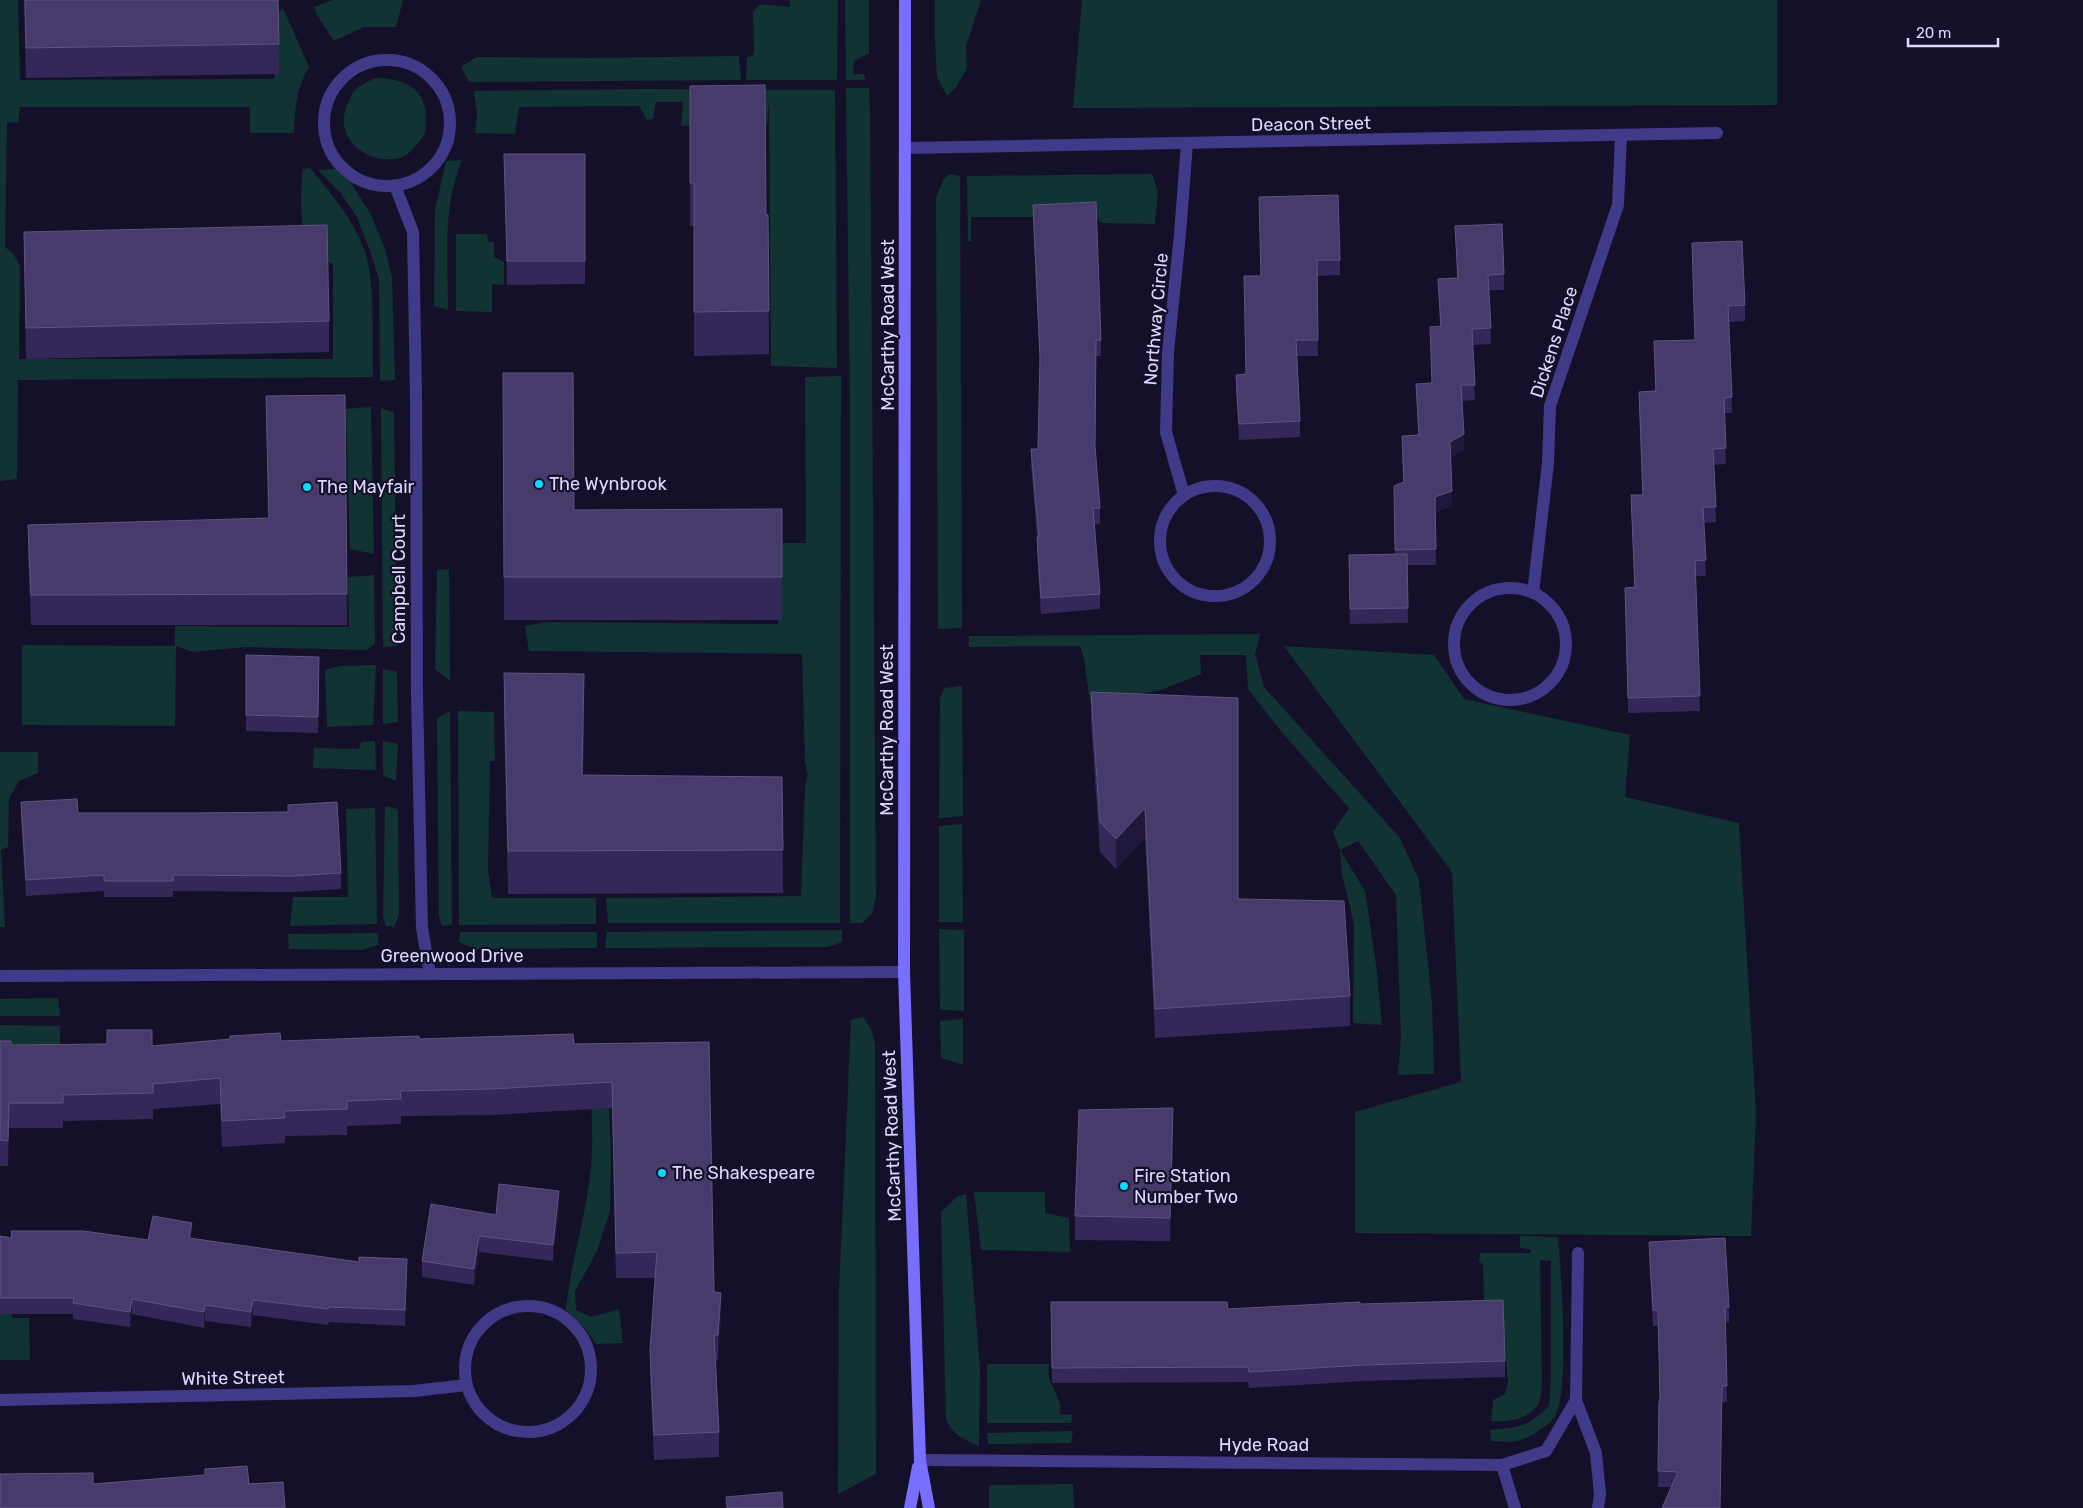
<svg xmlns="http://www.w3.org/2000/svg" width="2083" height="1508" viewBox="0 0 2083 1508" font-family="Rubik,sans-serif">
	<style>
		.green { fill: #123333 }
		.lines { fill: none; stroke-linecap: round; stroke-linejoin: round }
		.street { stroke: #413a89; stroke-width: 12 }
		.secondary { stroke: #796fff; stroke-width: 12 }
		.wall { fill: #342858 }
		.shaded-wall { fill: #20173d }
		.building { fill: #463b6a; stroke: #5e5481 }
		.poi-dot { fill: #04daff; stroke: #151029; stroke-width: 2 }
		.labels { text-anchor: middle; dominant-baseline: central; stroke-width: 4.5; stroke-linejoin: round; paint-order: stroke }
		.street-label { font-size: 18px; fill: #ded8ff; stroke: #151029 }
		.poi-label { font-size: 18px; fill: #ded8ff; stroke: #151029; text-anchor: start }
	</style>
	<rect width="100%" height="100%" fill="#151029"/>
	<g class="green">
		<path d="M0,0H18L20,80L274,79L275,16L283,8L309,67C296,89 295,107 294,133H250V107H20L18,123L7,122L5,247L14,255L20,266L19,359H333V264L309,253C300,231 300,193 303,169L310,168C332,195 357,223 367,258C375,292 372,342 373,377L18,380L17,479L0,481Z"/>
		<path d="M333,0H403L396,27H364L334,41L317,15L314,7Z"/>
		<path d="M790,0H838L837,80H746L747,57L753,56L754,51L753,12L760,4L790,7Z"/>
		<path d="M845,0H869V53L854,61L853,74H864L865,80H846Z"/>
		<path d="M935,0H981L966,46L967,69L956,87L947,96L937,77L935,40Z"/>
		<path d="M1082,0H1777V105L1073,108Z"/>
		<path d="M739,56L741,80L469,82L461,67L477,57L588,58Z"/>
		<path d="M375,78C411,79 430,91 425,131C424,137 419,142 415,147C390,178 327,146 348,103C350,99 352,93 355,90C360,85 369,81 375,78Z"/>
		<path d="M846,88H869L870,109L876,897L872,914L862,923H850V410Z"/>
		<path d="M646,89L835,90L837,368L771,366L769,102L767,125L681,126L683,102H656L653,119L647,120L639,106L519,107L515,134L475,133L477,112L474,91Z"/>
		<path d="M462,160C442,206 448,261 448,310L434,306L435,210L446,161Z"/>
		<path d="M335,169L351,183L370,213L385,249L392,278L395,380L380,381L379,279L370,251L357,217L340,192L318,170Z"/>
		<path d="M949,174L960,176L962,628L938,629L936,197L944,179Z"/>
		<path d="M1152,174L1158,192L1155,224L1101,223L1097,217H971V241H968L967,176Z"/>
		<path d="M456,234H487L488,241L494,242V257L504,262V285L492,284V312L456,311Z"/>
		<path d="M841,376L840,923H608L606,898L801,896L805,787L808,774L805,763L802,654L529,651L525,626L548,622L778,624L780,543H806L805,377Z"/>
		<path d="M371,407L374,554L350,549L346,409Z"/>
		<path d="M381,408L394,413L397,646L383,647Z"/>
		<path d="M449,569L450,681L435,669L437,570Z"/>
		<path d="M374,575L375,644L366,650L246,647L193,652L176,646L175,726L22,725V645L175,646V626L349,627L348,577Z"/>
		<path d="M1260,634L1255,654L1264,687L1400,838L1419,880L1432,1002L1434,1074L1398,1075L1401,1037L1396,895L1358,841L1340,850L1365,891L1376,965L1382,1025L1353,1023L1354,924L1342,874L1340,850L1333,832L1349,808L1280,730L1248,689L1246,655H1200L1201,674L1161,690L1090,703L1084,658L1080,646L969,647V636Z"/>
		<path d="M1284,646L1434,655L1464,699L1630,735L1625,797L1739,823L1756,1112L1751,1236L1355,1233V1112L1461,1082L1452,872Z"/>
		<path d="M376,665L373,725L327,727L325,670L340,666Z"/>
		<path d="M383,669L397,672L398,722L383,724Z"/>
		<path d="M962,686L963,816L939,818L940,698L945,688Z"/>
		<path d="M450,711L452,925L442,926L439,916L437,718Z"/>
		<path d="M458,711L494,712L495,761H490L488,871L492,898H596V924L459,925Z"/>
		<path d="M375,741L376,770L313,768L314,748L359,749L361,742Z"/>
		<path d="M383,741L398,744L396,781L383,775Z"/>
		<path d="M0,752H38V773L19,781L9,799L8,847L1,850L5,927H0Z"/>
		<path d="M385,806L398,809L399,915L394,927L386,926L383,917Z"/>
		<path d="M375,808L377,924L290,926L293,897H348L346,809Z"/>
		<path d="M962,824L963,922H939V826Z"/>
		<path d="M939,929L964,930V1011L940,1010Z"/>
		<path d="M842,930V942L828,947L605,948L607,932Z"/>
		<path d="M460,932H597V948L475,949L459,942Z"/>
		<path d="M378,933V945L361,950L289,949L288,934Z"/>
		<path d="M58,998L60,1016H0V999Z"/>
		<path d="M863,1017L871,1029L875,1044L876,1474L838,1494L839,1292L851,1020Z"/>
		<path d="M963,1019V1065L941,1058L940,1021Z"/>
		<path d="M0,1025L60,1026V1050L0,1051Z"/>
		<path d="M588,1054L607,1057L611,1156L610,1211L597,1251L575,1291L576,1310L591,1317L619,1309L623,1343L596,1344L584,1327L566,1310C571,1256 591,1203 592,1149C593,1117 590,1085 588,1054Z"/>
		<path d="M974,1192H1045V1213L1069,1218L1070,1252L981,1250Z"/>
		<path d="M966,1194L980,1369L979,1446C964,1440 954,1435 946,1420L941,1212L958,1196Z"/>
		<path d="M1520,1236L1558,1237C1561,1270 1570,1391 1555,1416C1549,1425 1531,1437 1521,1440C1513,1443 1500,1441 1491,1441L1490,1430C1520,1427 1526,1428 1549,1406L1551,1376V1261L1540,1260L1542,1386C1541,1391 1541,1398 1539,1403C1529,1420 1509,1422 1491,1421L1493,1400L1505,1394L1508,1381L1501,1314L1484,1304L1483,1264L1479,1262L1480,1253H1531L1530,1249L1520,1248Z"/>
		<path d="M0,1258L8,1260L12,1318H29L30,1360H0Z"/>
		<path d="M987,1364H1049C1046,1383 1055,1386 1059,1402C1061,1405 1060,1410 1060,1414L1072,1415L1071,1423H987Z"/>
		<path d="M1073,1431L1071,1443L988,1444L987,1433Z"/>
		<path d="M1073,1484L1074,1508H989V1485Z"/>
	</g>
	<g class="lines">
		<g class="street">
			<circle cx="387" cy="123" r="63"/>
			<path d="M905,148L1717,133"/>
			<path d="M395,186L413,232L416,395L417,695L422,928L430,974"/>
			<circle cx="1215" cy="541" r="55"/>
			<path d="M1184,495L1166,432L1168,352L1180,234L1187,143"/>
			<circle cx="1510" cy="644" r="56"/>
			<path d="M1533,593L1548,463L1550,406L1618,205L1621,136"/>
			<path d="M0,976L904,972"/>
			<path d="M1578,1253L1576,1400L1596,1453L1600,1494L1598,1508"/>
			<circle cx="528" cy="1369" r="63"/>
			<path d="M0,1400L414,1391L466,1385"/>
			<path d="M920,1460L1502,1465L1546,1451L1576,1400"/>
			<path d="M1502,1465L1515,1508"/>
		</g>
		<g class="secondary">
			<path d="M905,0L904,972L920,1460L929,1508"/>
			<path d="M910,1508L918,1467"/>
		</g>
	</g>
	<g class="wall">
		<path d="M24,0H278L279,74L26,78Z"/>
		<path d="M690,86L766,215H768L769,354L694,356V226H690Z"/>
		<path d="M504,154H585V284L507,285Z"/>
		<path d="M1259,197L1340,260V275L1317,276L1318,356H1297L1300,421V437L1239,440L1236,390V375L1246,374L1261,276Z"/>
		<path d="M1033,205L1101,340V356H1096L1095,448L1100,508V524H1094L1100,594V609L1041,614L1037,553V537L1031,465V449H1038L1040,367L1033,221Z"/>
		<path d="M1455,226L1504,274V290H1489L1491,344L1473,345L1475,400L1462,401L1464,450L1451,457L1452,506L1435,512L1436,565H1407L1408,623L1350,624L1349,555L1395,554L1394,486L1403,482L1402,452V436L1418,435L1416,384L1432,383L1430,327L1440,326L1438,279L1457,278Z"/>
		<path d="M24,232L329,321V352L26,359Z"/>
		<path d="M1692,243L1745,305V321L1729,322L1732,413H1724L1726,464L1714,465L1716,522L1704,523L1706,576H1695L1700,711L1628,713L1625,588L1634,587L1631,495H1642L1639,392L1655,391L1654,341L1695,340Z"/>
		<path d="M503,373L574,510L782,509V620H504Z"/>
		<path d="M345,395L347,625H31L28,555V525L268,518L266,396Z"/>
		<path d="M246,655L319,657L318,733L246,731Z"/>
		<path d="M504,673L584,717L583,775L782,777L783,893L508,894L504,716Z"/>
		<path d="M1091,692L1238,899L1350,996V1026L1155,1038L1145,838L1116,869L1100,852L1091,722Z"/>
		<path d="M21,802L78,813L341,873V889L292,892L173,891V897H104V891L26,896L21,818Z"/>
		<path d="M419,1039L574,1044L709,1042L714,1292L721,1318L718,1361L716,1360L719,1432V1457L654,1460L650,1375V1350L655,1278H616L612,1108L492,1115L401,1116V1124L347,1126V1135L285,1136V1143L222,1147L220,1104L153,1109V1119L63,1121V1128H9L8,1166H0V1041L11,1045L152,1046L281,1041Z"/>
		<path d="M1173,1132L1170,1241L1075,1240V1216Z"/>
		<path d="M559,1207L553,1261L479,1252L474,1285L422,1277V1261L496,1215Z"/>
		<path d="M0,1236L12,1238L148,1240L192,1238L407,1275L405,1326L329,1322L328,1325L253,1315L251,1327L205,1321L204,1328L132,1314L130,1327L73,1319V1314H0Z"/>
		<path d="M1649,1242L1729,1307V1322L1725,1323L1727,1402H1722L1671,1487H1658L1659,1401H1660L1658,1326H1653L1649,1258Z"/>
		<path d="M1051,1302L1228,1309L1505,1361V1377L1364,1381L1249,1388L1248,1382L1052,1383Z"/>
	</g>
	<g class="shaded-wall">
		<path d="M1464,434V450L1450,458V442Z"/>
		<path d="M1452,491V506L1435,512V497Z"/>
		<path d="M584,674V717L582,819V775Z"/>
		<path d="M1145,808V838L1116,869V839Z"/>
		<path d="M9,1103V1128L8,1166V1141Z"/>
		<path d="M1173,1108V1132L1170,1241V1218Z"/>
		<path d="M559,1191V1207L553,1261V1245Z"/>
		<path d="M192,1223V1239L189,1238Z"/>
		<path d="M479,1236V1252L474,1285V1269Z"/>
		<path d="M407,1259V1275L405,1326V1310Z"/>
		<path d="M721,1293V1318L718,1361V1335Z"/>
		<path d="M132,1299V1314L130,1327V1312Z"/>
		<path d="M253,1300V1315L251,1327V1312Z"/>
		<path d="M205,1305V1321L204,1328V1312Z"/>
	</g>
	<g class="building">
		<path d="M25,0H278L279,44L26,48Z"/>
		<path d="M765,85L766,215H768L769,311L694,312V183H690V86Z"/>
		<path d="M504,154H585V261H507Z"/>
		<path d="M1338,195L1340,260H1317L1318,340H1296L1300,421L1239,424L1236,375L1246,374L1244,276H1261L1259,197Z"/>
		<path d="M1096,202L1101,340H1096L1095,446L1100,508H1093L1100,594L1041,598L1037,537H1039L1031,449H1038L1040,357L1033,205Z"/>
		<path d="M1502,224L1504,274L1488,275L1491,328L1472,329L1475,385H1461L1464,434L1450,442L1452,491L1435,497L1436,549L1395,550L1394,486L1404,482L1402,436L1419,435L1416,384L1432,383L1430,327L1441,326L1438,279L1458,278L1455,226Z"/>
		<path d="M327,225L329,321L26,328L24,232Z"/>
		<path d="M1742,241L1745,305L1728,306L1732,397L1724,398L1726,448L1713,449L1716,507H1703L1706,560L1695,561L1700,696L1628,698L1625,588L1635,587L1631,495H1643L1639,392L1656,391L1654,341L1695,340L1692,243Z"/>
		<path d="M503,373H573L574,510L782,509V577H504Z"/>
		<path d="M345,395L347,594L31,595L28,525L269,518L266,396Z"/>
		<path d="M1407,554L1408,608L1350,609L1349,555Z"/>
		<path d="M246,655L319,657L318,717L246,715Z"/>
		<path d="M504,673L584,674L582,775L782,777L783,850L508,851Z"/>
		<path d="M1091,692L1238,698V899L1344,901L1350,996L1155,1009L1145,808L1116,839L1100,822Z"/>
		<path d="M77,799L78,813H194L288,812V805L337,802L341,873L292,876L173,875V881H104V875L26,880L21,802Z"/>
		<path d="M107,1030H152V1046L230,1039V1036L280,1033L281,1041L419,1036V1039L573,1034L574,1044L709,1042L714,1292L721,1293L718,1335H714L719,1432L654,1435L650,1350L657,1252L616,1253L612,1082L492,1089L400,1091L401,1099L347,1101V1109L284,1111L285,1118L222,1121L220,1078L153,1084V1093L63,1095V1103H9L8,1141L0,1140V1041H11V1045L107,1044Z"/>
		<path d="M1173,1108L1170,1218L1075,1216L1079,1110Z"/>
		<path d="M499,1184L559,1191L553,1245L479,1236L474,1269L422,1261L431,1204L496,1215Z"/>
		<path d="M153,1216L192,1223L189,1238L359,1262V1257L407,1259L405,1310L329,1307L328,1309L253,1300L251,1312L205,1305L204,1312L132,1299L130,1312L73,1303L74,1298H0V1236L12,1238L11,1231H84L148,1240Z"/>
		<path d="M1725,1238L1729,1307H1725L1727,1386H1722L1720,1508H1662L1678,1472L1658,1471L1659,1401H1660L1658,1310H1653L1649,1242Z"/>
		<path d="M1503,1300L1505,1361L1364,1365L1249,1372L1248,1367L1052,1368L1051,1302H1227L1228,1309L1360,1302V1304Z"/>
		<path d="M247,1466L249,1484L283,1482L285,1508H0V1474L93,1473V1484L205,1475V1469Z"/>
		<path d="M782,1492L783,1508H727L726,1497Z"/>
	</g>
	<g class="poi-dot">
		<circle cx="539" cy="484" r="5"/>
		<circle cx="307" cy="487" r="5"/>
		<circle cx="662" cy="1173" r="5"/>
		<circle cx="1124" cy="1186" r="5"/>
	</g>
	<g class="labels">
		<g class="street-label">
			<text transform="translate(1311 124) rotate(-1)">Deacon Street</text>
			<text transform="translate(1156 319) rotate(-85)">Northway Circle</text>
			<text transform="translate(888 325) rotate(-90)">McCarthy Road West</text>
			<text transform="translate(1554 342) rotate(-72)">Dickens Place</text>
			<text transform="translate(399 579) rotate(-90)">Campbell Court</text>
			<text transform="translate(887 730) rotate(-90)">McCarthy Road West</text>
			<text x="452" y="956">Greenwood Drive</text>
			<text transform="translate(892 1136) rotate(-92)">McCarthy Road West</text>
			<text transform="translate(233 1378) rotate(-1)">White Street</text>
			<text x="1264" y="1445">Hyde Road</text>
		</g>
		<g class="poi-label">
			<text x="549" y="484">The Wynbrook</text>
			<text x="317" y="487">The Mayfair</text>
			<text x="672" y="1173">The Shakespeare</text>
			<text x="1134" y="1176">Fire Station<tspan x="1134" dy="21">Number Two</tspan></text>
		</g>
	</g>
	<path d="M1908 38v8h90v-8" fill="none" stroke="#ded8ff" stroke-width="2.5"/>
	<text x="1916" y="38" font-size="15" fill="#ded8ff" stroke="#151029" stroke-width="4" paint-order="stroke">20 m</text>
</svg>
